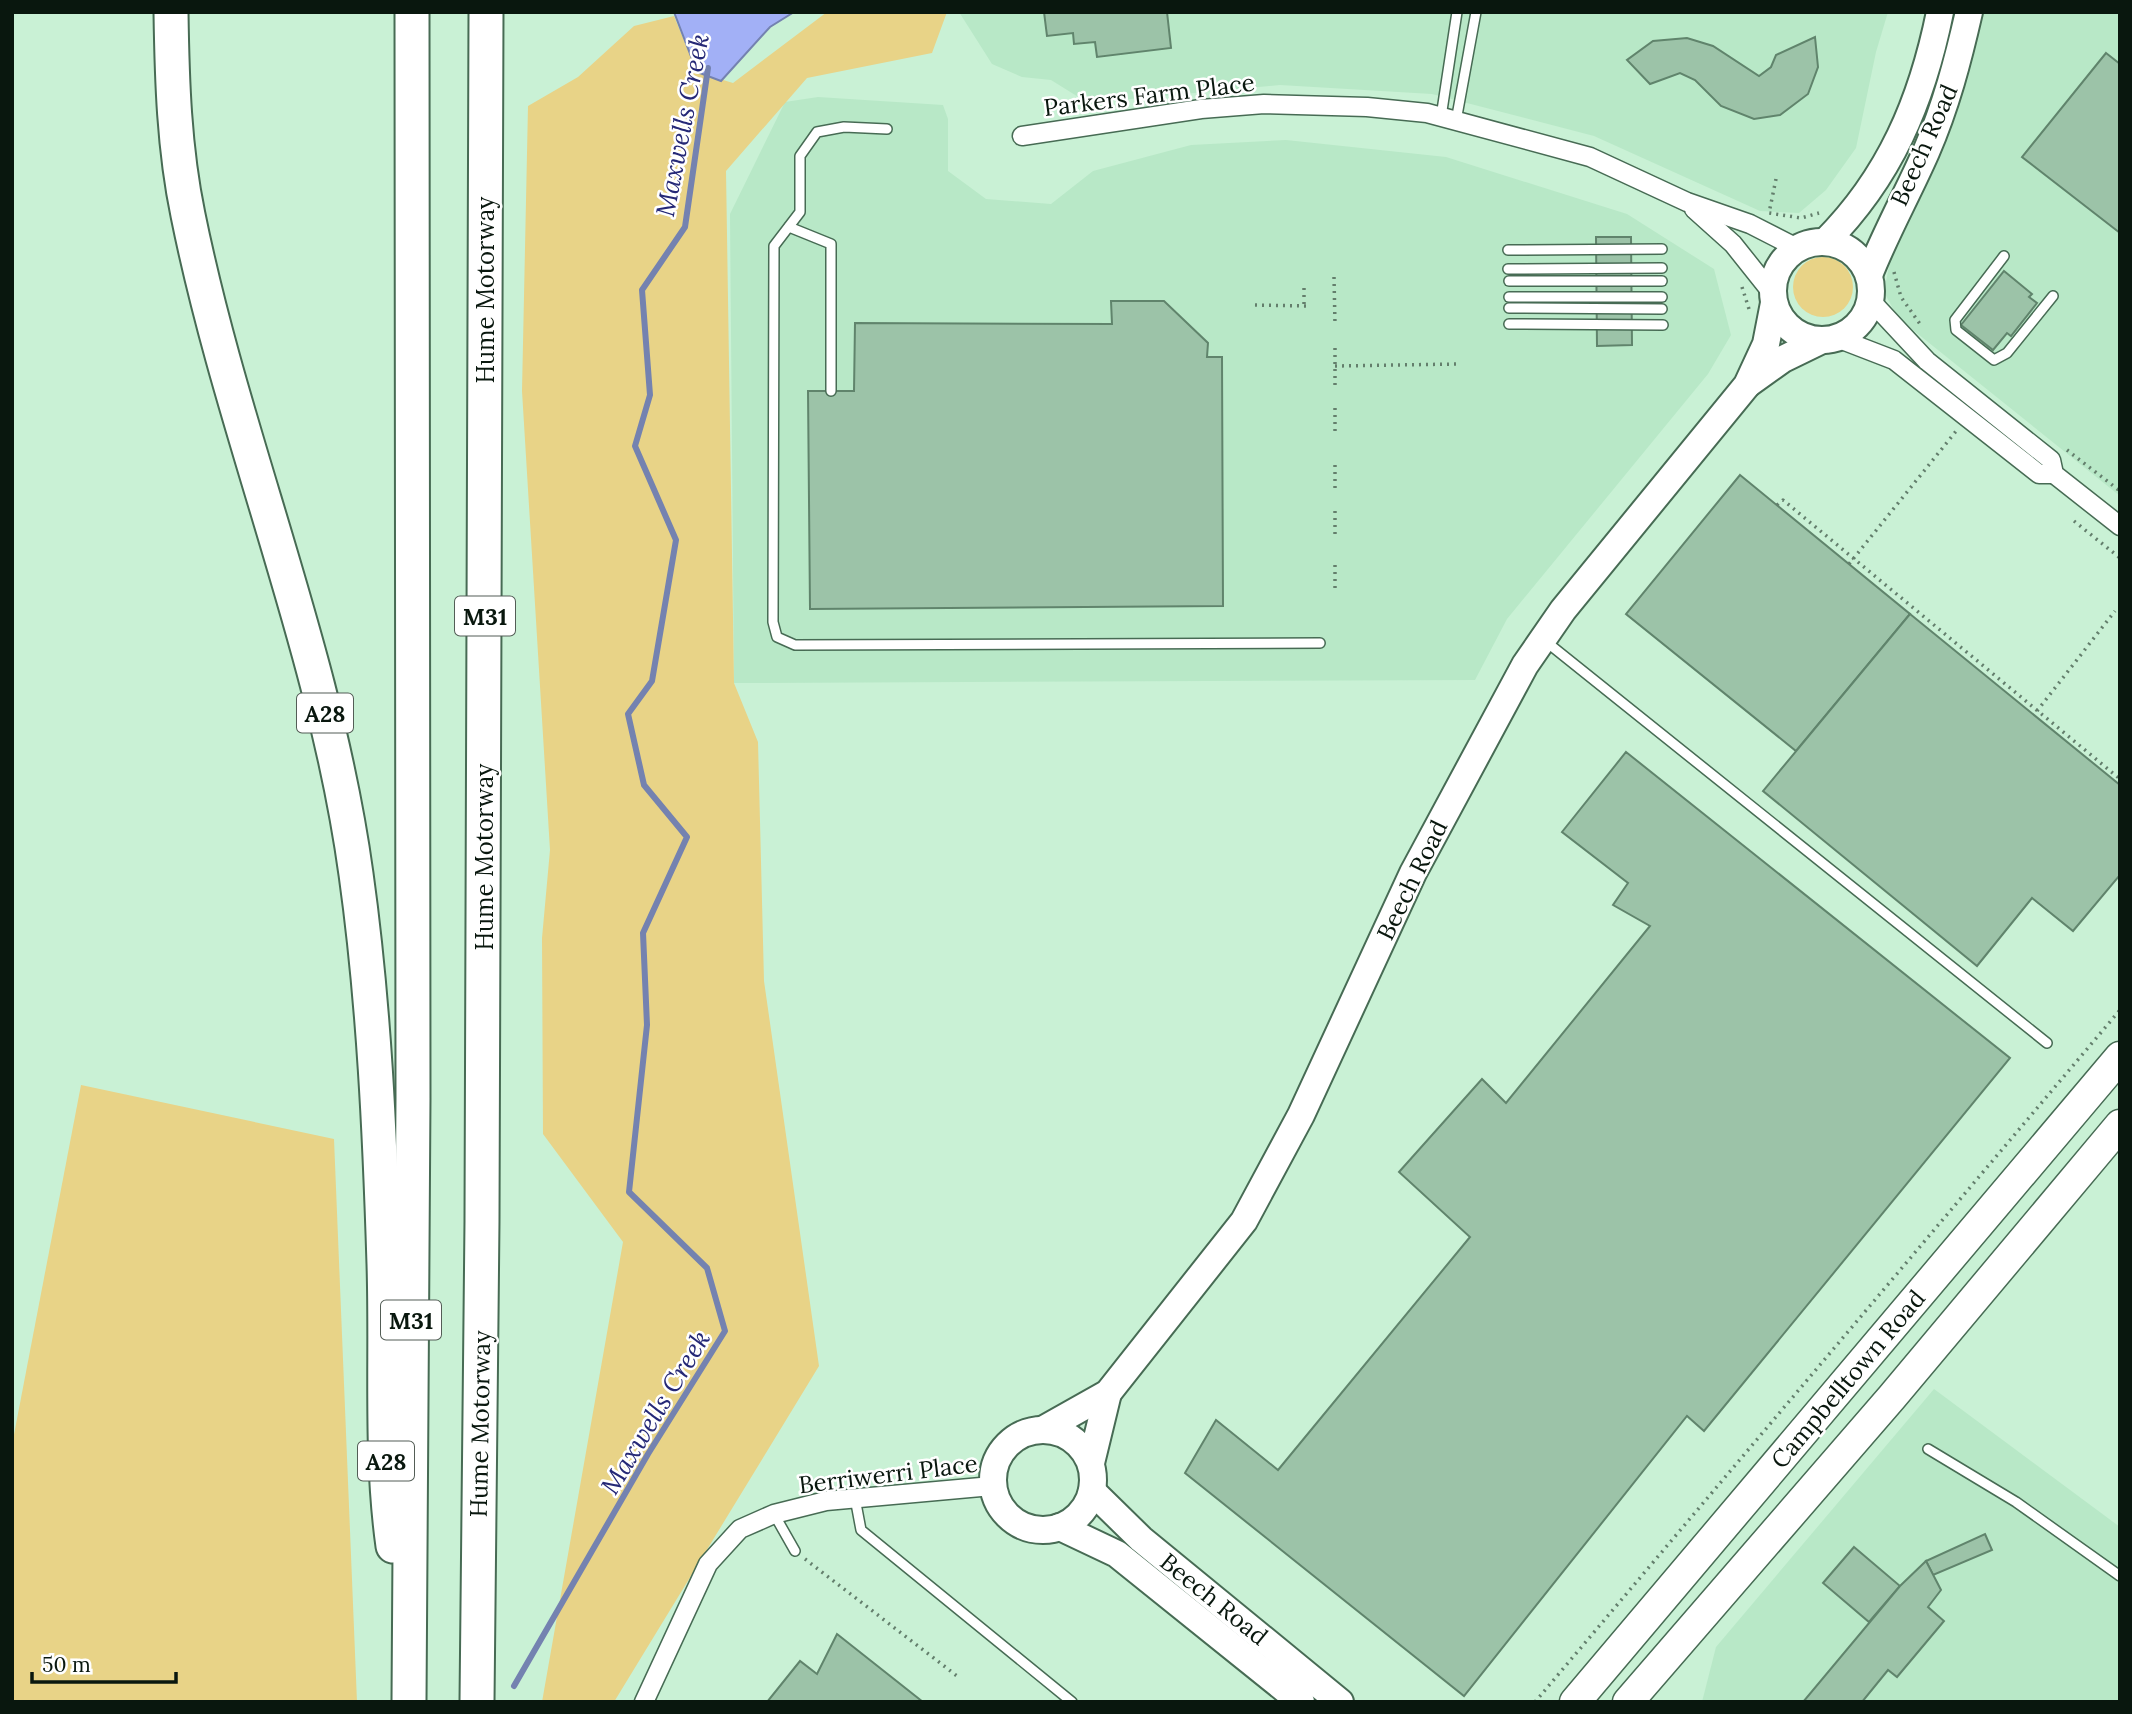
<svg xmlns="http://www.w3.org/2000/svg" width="2132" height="1714" viewBox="0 0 2132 1714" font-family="Lora,serif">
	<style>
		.built { fill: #b8e8c7 }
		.green { fill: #e8d387 }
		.water { fill: #a2b0f6; stroke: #7482b0; stroke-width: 2 }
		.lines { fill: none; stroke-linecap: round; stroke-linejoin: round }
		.stream { stroke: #7482b0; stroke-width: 6 }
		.building { fill: #9cc3a8; stroke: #60846c; stroke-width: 2 }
		.service-casing { stroke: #476b54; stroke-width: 12 }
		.minor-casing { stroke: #476b54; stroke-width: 21 }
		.secondary-casing { stroke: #476b54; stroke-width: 30 }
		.primary-casing { stroke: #476b54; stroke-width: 33 }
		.motorway-casing { stroke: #476b54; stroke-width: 37 }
		.path { stroke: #637e6c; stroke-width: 3.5; stroke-dasharray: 2 5; stroke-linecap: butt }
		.service { stroke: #fff; stroke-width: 9 }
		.minor { stroke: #fff; stroke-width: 18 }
		.secondary { stroke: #fff; stroke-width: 26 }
		.primary { stroke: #fff; stroke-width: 30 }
		.motorway { stroke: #fff; stroke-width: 33 }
		.labels { text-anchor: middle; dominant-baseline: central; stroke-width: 5; stroke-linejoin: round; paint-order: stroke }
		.shield { fill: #fff; stroke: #535d56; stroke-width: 2 }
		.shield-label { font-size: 23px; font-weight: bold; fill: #09170e }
		.street-label { font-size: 24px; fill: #09170e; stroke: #fff }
		.water-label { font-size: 26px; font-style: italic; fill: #252876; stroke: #fff }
	</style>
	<rect width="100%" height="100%" fill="#c9f1d5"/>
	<g class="built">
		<path d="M959,12H1888L1876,52L1856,148L1826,190L1799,213L1760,211L1594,136L1432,94L1280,85L1088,103L1051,80L1022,77L992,64Z"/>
		<path d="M1982,12H2120V496L1898,318L1884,292L1892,250L1945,139Z"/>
		<path d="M818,97L943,105L948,119V171L986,199L1051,204L1093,171L1191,145L1286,140L1446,157L1627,214L1714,269L1731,335L1708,374L1507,619L1475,680L734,683L730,214L785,102Z"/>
		<path d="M1934,1389L2120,1527V1702H1702L1716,1647Z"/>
	</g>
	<g class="green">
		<path d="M827,12H947L932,53L807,78L726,171L734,683L758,742L764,981L819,1366L614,1702H542L623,1242L543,1134L542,938L550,850L522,391L528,106L578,77L634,26L674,16L697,72L733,83Z"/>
		<circle cx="1823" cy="287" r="30"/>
		<path d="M81,1085L334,1139L357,1702H12V1445Z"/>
	</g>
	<path class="water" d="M674,12H794L770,27L721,81L697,72Z"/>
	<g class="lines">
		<path class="stream" d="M514,1686L648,1454L725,1331L707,1268L629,1192L647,1025L643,933L687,837L644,785L628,714L652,681L676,540L635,446L650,395L642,290L685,227L708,68"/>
	</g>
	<g class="building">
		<path d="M1044,12H1167L1171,48L1097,57L1095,42L1074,44L1073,33L1047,36Z"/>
		<path d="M1815,37L1818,67L1808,94L1780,115L1754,119L1721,106L1695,80L1680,73L1650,84L1627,60L1653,41L1687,38L1713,46L1759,76L1771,67L1776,55Z"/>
		<path d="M2106,53L2120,64V233L2022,157Z"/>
		<path d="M1596,237H1631L1632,345L1597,346Z"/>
		<path d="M2004,271L2032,294L2029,297L2037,303L2011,336L2007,333L1993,350L1961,325Z"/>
		<path d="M1111,301H1164L1208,343L1207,357H1222L1223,606L810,609L808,391H854L855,323L1112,324Z"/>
		<path d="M1740,475L1910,614L1796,751L1626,614Z"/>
		<path d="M1910,614L2120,785V875L2073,931L2032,898L1977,966L1763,791Z"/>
		<path d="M1626,752L2010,1058L1704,1431L1687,1416L1464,1696L1185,1473L1216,1420L1278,1470L1470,1237L1399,1172L1482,1079L1506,1103L1650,926L1613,905L1628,883L1562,832Z"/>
		<path d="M1985,1534L1992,1550L1933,1575L1926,1561Z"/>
		<path d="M1854,1547L1900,1586L1869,1622L1823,1583Z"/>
		<path d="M1926,1561L1941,1590L1928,1607L1944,1621L1897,1677L1888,1670L1862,1702H1803L1900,1586Z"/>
		<path d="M837,1634L923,1702H767L800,1661L817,1674Z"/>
	</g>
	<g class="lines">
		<g class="service-casing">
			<g id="service">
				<path d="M1441,117L1457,12"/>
				<path d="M1456,121L1476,12"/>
				<path d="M887,129L844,127L817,132L800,156V212L774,246L773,622L777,637L795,645L1320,643"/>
				<path d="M789,227L831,244V391"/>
				<path d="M1508,250L1662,249"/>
				<path d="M2004,256L1955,320L1956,330L1994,360L2007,353L2053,296"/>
				<path d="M1508,269L1662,268"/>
				<path d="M1509,281H1662"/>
				<path d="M1509,297H1662"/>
				<path d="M1509,308L1662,309"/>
				<path d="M1509,324L1663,325"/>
				<path d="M1544,640L2047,1043"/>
				<path d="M1928,1449L2016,1502L2120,1576"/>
				<path d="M855,1498L861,1530L1072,1702"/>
				<path d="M774,1514L795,1551"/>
			</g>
		</g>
		<g class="minor-casing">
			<g id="minor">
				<path d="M1022,136L1201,109L1264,104L1367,107L1427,113L1590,157L1687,202L1750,224L1797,248"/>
				<path d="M1694,209L1733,244L1772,293"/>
				<path d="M1871,301L1927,361L2051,460L2054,474L2120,526"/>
				<path d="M1837,338L1894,360L2039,474H2054"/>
				<path d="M644,1702L708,1564L740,1529L774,1514L826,1501L992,1486"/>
			</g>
		</g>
		<g class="secondary-casing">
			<g id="secondary">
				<circle cx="1822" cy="291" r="49"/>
				<path d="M1825,242C1890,177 1922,101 1940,12"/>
				<path d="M1869,275C1886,232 1908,193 1926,152C1946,106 1958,60 1969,12"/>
				<path d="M1748,384L1783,359L1822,340"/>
				<path d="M1044,1429L1108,1393L1244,1221L1301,1115L1413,873L1525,665L1563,610L1747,385L1766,344L1774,303"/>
				<circle cx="1043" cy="1480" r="50"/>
				<path d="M1091,1463L1108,1393"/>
				<path d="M1092,1491L1141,1539L1340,1702"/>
				<path d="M1060,1527L1117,1554L1301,1702"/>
			</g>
		</g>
		<g class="primary-casing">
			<g id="primary">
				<path d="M1575,1702L2120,1057"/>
				<path d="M1628,1702L1892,1397L2120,1125"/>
			</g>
		</g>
		<g class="motorway-casing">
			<g id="motorway">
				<path d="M171,12C172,80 174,148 188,215C233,437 325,648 356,874C374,1002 380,1135 384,1264C387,1358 380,1453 393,1546"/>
				<path d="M409,1702L413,1098L412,12"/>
				<path d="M477,1702L482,1221L486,12"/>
			</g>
		</g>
		<g class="path">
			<path d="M1776,179L1769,213L1801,218L1819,213"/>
			<path d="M1894,272L1901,297L1920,324"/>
			<path d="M1334,277L1335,324"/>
			<path d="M1742,287L1749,309"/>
			<path d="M1304,288V305"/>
			<path d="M1255,305L1309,306"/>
			<path d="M1335,366L1458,364"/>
			<path d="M1335,385V348"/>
			<path d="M1335,408V433"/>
			<path d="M2067,450L2120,491"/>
			<path d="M1335,488V461"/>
			<path d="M1777,505L1783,500L2120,779"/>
			<path d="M1335,511V538"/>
			<path d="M2074,521L2120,558"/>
			<path d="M1849,564L1957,430"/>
			<path d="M1335,565V588"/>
			<path d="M2037,711L2115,611"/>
			<path d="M805,1559L957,1676"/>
			<path d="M1535,1702L2120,1010"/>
		</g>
		<use href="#service" class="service"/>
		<use href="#minor" class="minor"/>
		<use href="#secondary" class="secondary"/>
		<use href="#primary" class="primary"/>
		<use href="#motorway" class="motorway"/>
	</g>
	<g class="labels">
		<g class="shield">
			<rect x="455" y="596.5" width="60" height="39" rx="5"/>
			<rect x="297" y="693.5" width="56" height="39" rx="5"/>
			<rect x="381" y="1300.5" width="60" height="39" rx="5"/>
			<rect x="358" y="1441.5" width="56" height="39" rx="5"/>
		</g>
		<g class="shield-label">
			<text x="485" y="616">M31</text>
			<text x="325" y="713">A28</text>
			<text x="411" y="1320">M31</text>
			<text x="386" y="1461">A28</text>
		</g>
		<g class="street-label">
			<text transform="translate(1149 95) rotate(-7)">Parkers Farm Place</text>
			<text transform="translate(1924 145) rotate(-66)">Beech Road</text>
			<text transform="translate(485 290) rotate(-90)">Hume Motorway</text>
			<text transform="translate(484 857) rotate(-90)">Hume Motorway</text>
			<text transform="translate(1412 880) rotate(-64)">Beech Road</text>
			<text transform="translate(1848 1379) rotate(-50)">Campbelltown Road</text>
			<text transform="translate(480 1424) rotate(-89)">Hume Motorway</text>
			<text transform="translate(888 1474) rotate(-7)">Berriwerri Place</text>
			<text transform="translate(1214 1599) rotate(39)">Beech Road</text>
		</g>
		<g class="water-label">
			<text transform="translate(682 125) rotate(-79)">Maxwells Creek</text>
			<text transform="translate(655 1412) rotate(-59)">Maxwells Creek</text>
		</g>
	</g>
	<rect width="2132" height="1714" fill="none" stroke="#09170e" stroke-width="28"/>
	<path d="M32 1672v10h144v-10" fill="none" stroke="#09170e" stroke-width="3.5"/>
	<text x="42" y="1672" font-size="21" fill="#09170e" stroke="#ffffff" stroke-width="5" paint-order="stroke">50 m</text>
</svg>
